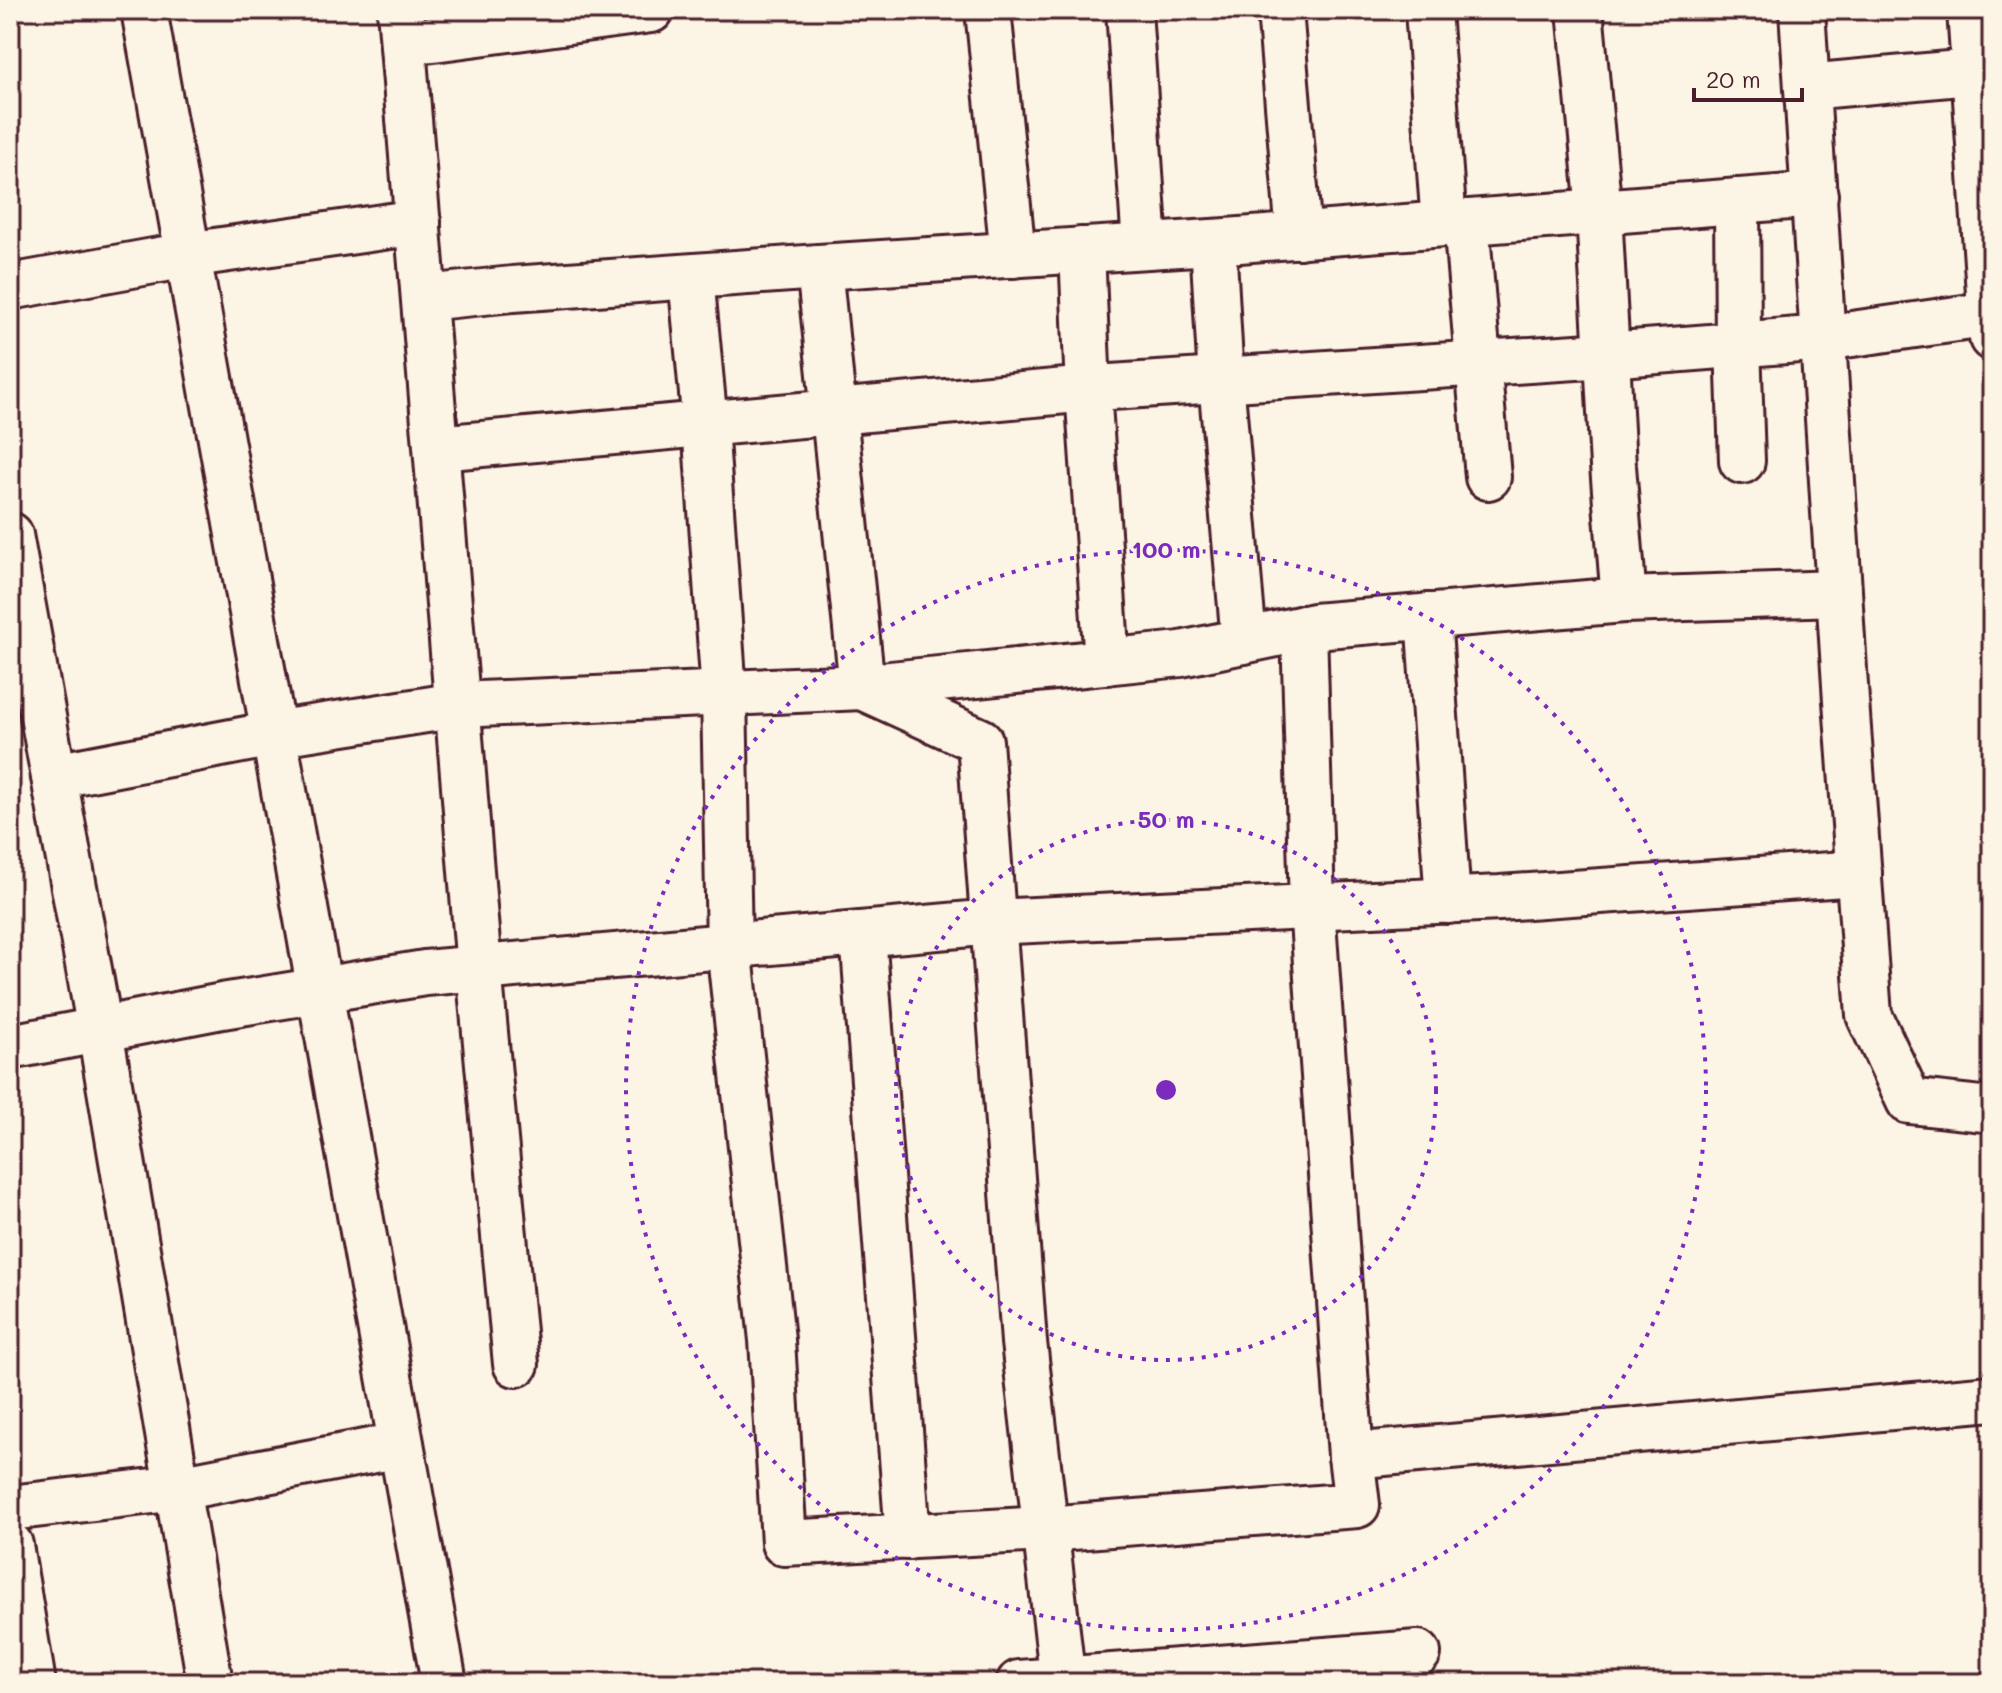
<svg xmlns="http://www.w3.org/2000/svg" width="2002" height="1693" viewBox="0 0 2002 1693" font-family="Mali,sans-serif">
	<style>
		.lines { fill: none; stroke-linecap: round; stroke-linejoin: round }
		.minor-casing { stroke: #4a1f2b; stroke-width: 50 }
		.minor { stroke: #fcf5e5; stroke-width: 44 }
		.ring { fill: none; stroke: #7b2cbf; stroke-width: 4; stroke-dasharray: 4 8 }
		.centre { fill: #7b2cbf; stroke: #fcf5e5; stroke-width: 4 }
		.ring-label { font-size: 24px; text-anchor: middle; font-weight: bold; fill: #7b2cbf; stroke: #fcf5e5; stroke-width: 7; stroke-linejoin: round; paint-order: stroke }
	</style>
	<rect width="100%" height="100%" fill="#fcf5e5"/>
	<filter id="ink" filterUnits="userSpaceOnUse"><feTurbulence type="fractalNoise" baseFrequency=".0125" numOctaves="2"/><feDisplacementMap in="SourceGraphic" scale="16" xChannelSelector="R" yChannelSelector="G"/><feConvolveMatrix kernelMatrix="1 2 1 2 8 2 1 2 1" color-interpolation-filters="sRGB"/></filter>
	<g filter="url(#ink)">
		<g class="lines">
			<g class="minor-casing">
				<g id="minor">
					<path d="M144,10L444,1683"/>
					<path d="M400,10L479,968L516,1364"/>
					<path d="M988,10L1013,255"/>
					<path d="M1129,10L1145,246"/>
					<path d="M1280,10L1299,236"/>
					<path d="M1428,10L1444,224"/>
					<path d="M1580,10L1599,212L1613,466L1624,600"/>
					<path d="M1802,10L1846,701L1869,1015L1909,1101L1992,1110"/>
					<path d="M1970,10L1992,338"/>
					<path d="M403,43L651,10"/>
					<path d="M1807,87L1992,70"/>
					<path d="M1737,201L1738,344L1742,461"/>
					<path d="M1466,222L1488,477"/>
					<path d="M1213,242L1221,380L1244,641"/>
					<path d="M1082,250L1088,390L1107,662"/>
					<path d="M819,267L862,687L980,741L1024,1342L1063,1683"/>
					<path d="M691,277L705,425L724,693L729,946L772,1340L784,1543L1046,1529L1357,1505L1351,1456L1312,907L1304,628"/>
					<path d="M10,287L187,255L418,222"/>
					<path d="M424,298L513,289L819,267L1227,241L1815,195"/>
					<path d="M438,448L1111,387L1607,355L1824,338L1992,314"/>
					<path d="M10,535L100,1030L210,1683"/>
					<path d="M1428,616L1448,901"/>
					<path d="M54,776L273,734L458,705L862,687L1181,654L1314,626L1624,600L1839,593"/>
					<path d="M863,934L908,1537"/>
					<path d="M10,1047L222,1006L425,973L993,922L1500,898L1859,873"/>
					<path d="M1351,1456L1992,1398"/>
					<path d="M10,1508L178,1488L401,1445"/>
					<path d="M10,1545L33,1683"/>
					<path d="M1019,1683L1418,1653"/>
				</g>
			</g>
			<use href="#minor" class="minor"/>
		</g>
	</g>
	<g class="ring">
		<circle cx="1166" cy="1090" r="270"/>
		<circle cx="1166" cy="1090" r="540"/>
	</g>
	<circle cx="1166" cy="1090" r="12" class="centre"/>
	<g class="ring-label">
		<text x="1166" y="558">100 m</text>
		<text x="1166" y="828">50 m</text>
	</g>
	<rect width="2002" height="1693" fill="none" stroke="#fcf5e5" stroke-width="40"/>
	<rect x="20" y="20" width="1962" height="1653" fill="none" stroke="#4a1f2b" stroke-width="3" filter="url(#ink)"/>
	<path d="M1694 88v12h108v-12" fill="none" stroke="#4a1f2b" stroke-width="4"/>
	<text x="1706" y="88" font-size="24" fill="#4a1f2b" stroke="#fcf5e5" stroke-width="6" paint-order="stroke">20 m</text>
</svg>
